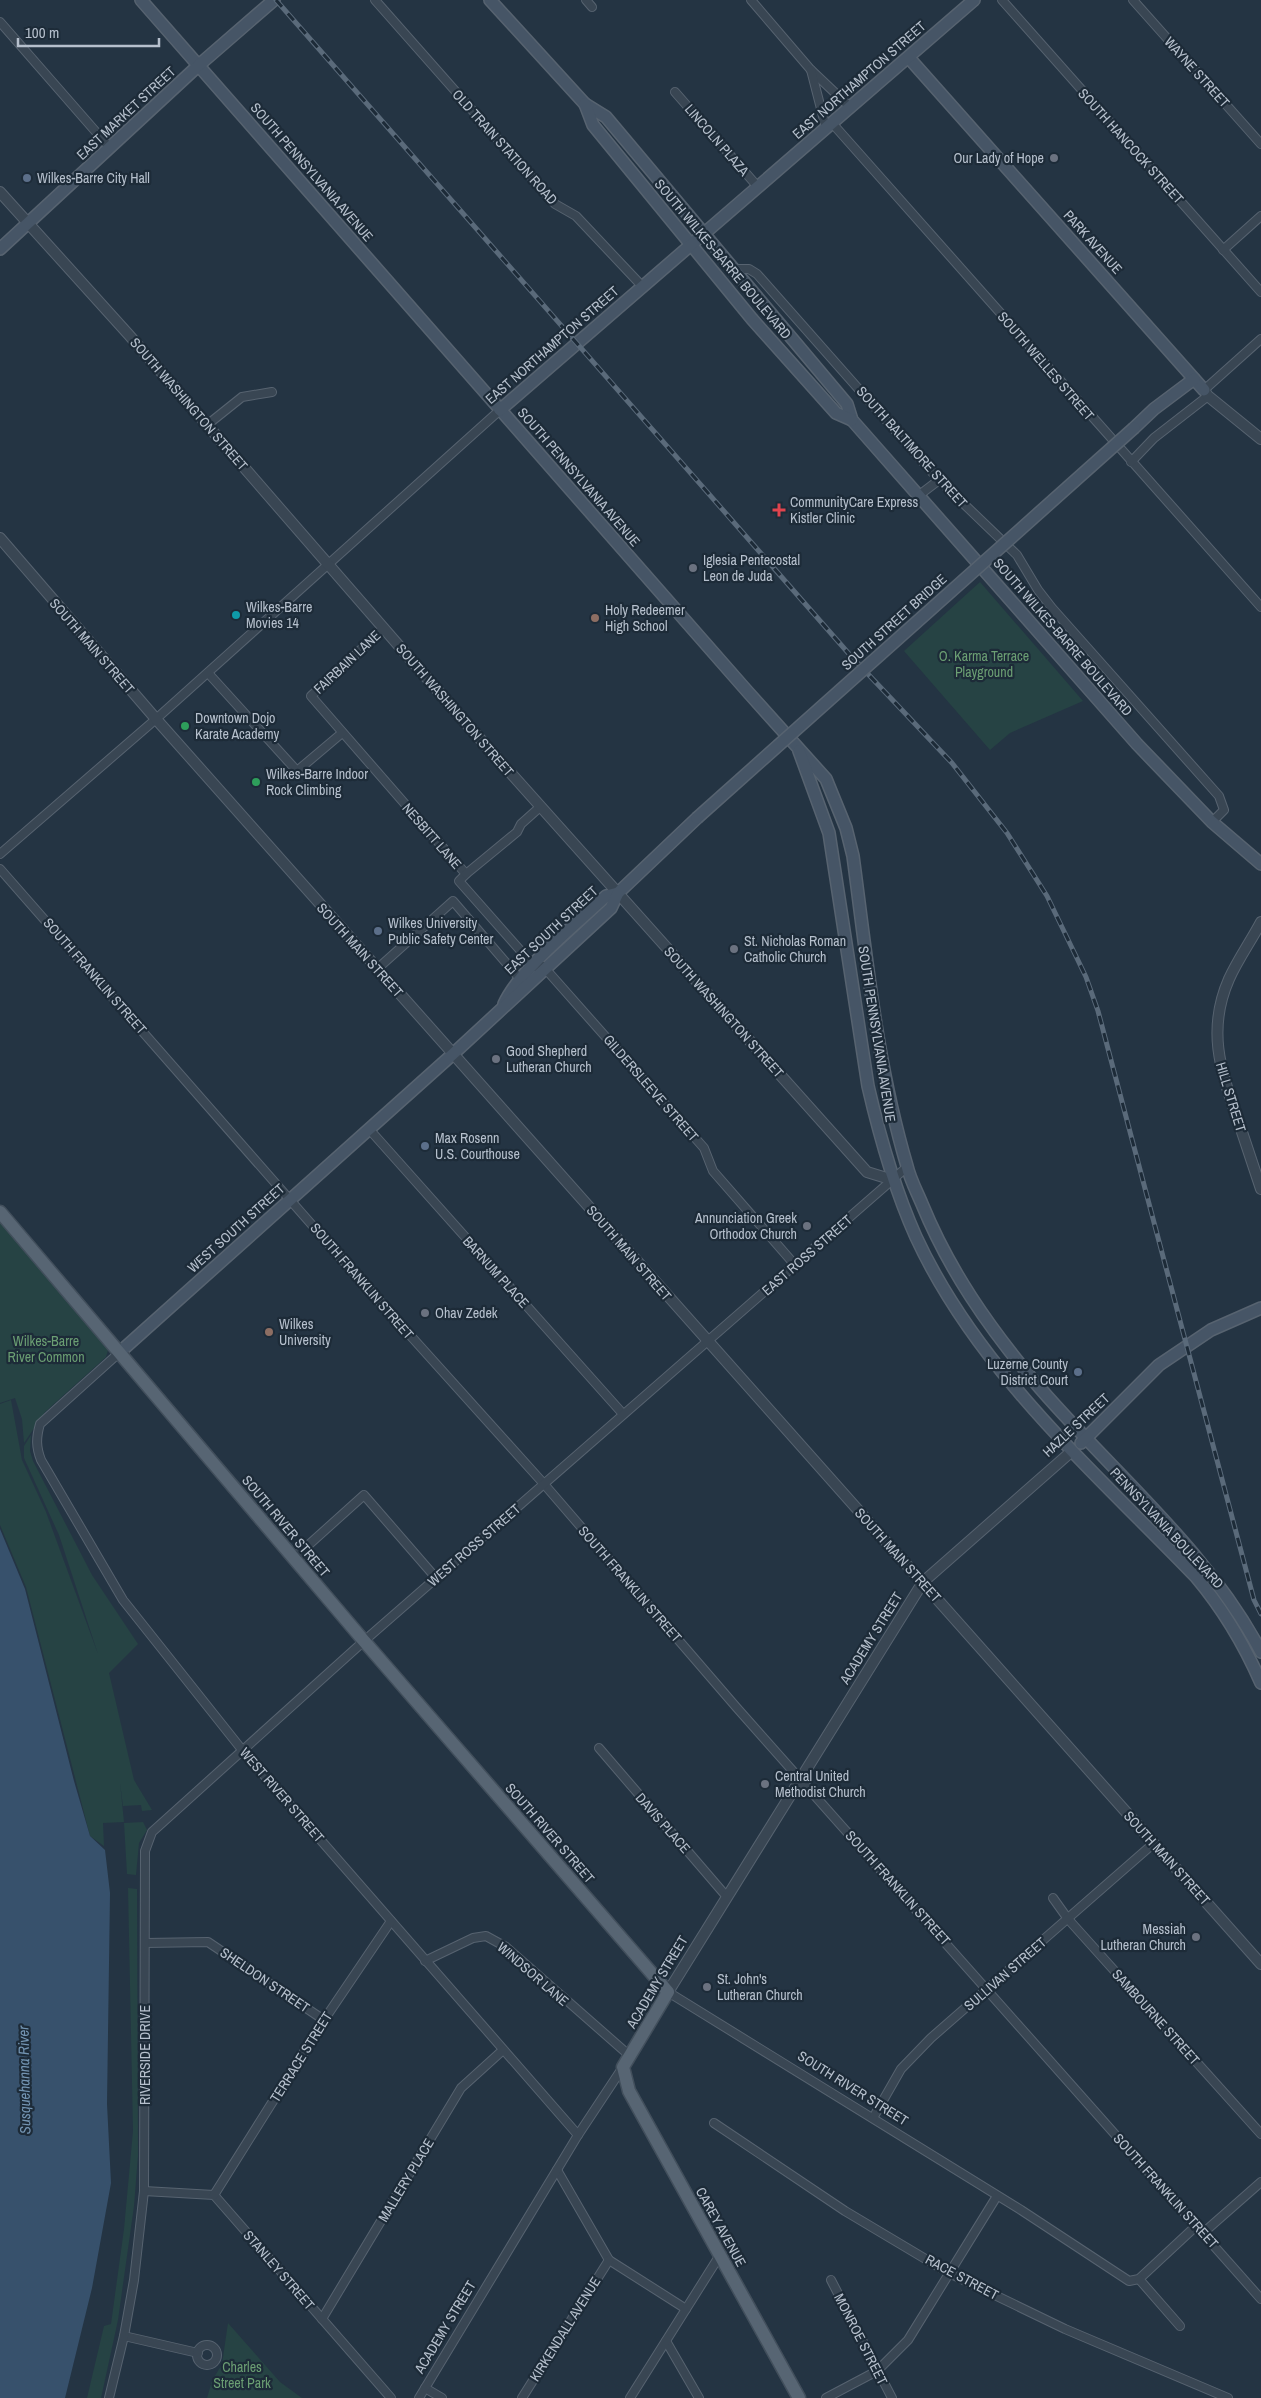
<svg xmlns="http://www.w3.org/2000/svg" width="1261" height="2398" viewBox="0 0 1261 2398" font-family="'Archivo Narrow',sans-serif">
	<style>
		.green { fill: #264344 }
		.water { fill: #37516c }
		.lines { fill: none; stroke-linecap: round; stroke-linejoin: round }
		.minor-casing { stroke: #576370; stroke-width: 10 }
		.tertiary-casing { stroke: #576370; stroke-width: 12 }
		.secondary-casing { stroke: #576370; stroke-width: 14 }
		.primary-casing { stroke: #424f5c; stroke-width: 15 }
		.minor { stroke: #394653; stroke-width: 8 }
		.tertiary { stroke: #394653; stroke-width: 10 }
		.secondary { stroke: #465566; stroke-width: 11 }
		.primary { stroke: #576573; stroke-width: 12 }
		.rail-casing { stroke: #5a6a7a; stroke-width: 5 }
		.rail { stroke: #1d2b38; stroke-width: 3; stroke-dasharray: 9; stroke-linecap: butt }
		.secondary-bridge-casing { stroke: #576370; stroke-width: 14; stroke-linecap: butt }
		.secondary-bridge { stroke: #465566; stroke-width: 11 }
		.worship-dot { fill: #6b7280; stroke: #1d2b38; stroke-width: 2 }
		.service-dot { fill: #5c6f8a; stroke: #1d2b38; stroke-width: 2 }
		.health-dot { fill: #e0444e; stroke: #1d2b38; stroke-width: 2 }
		.culture-dot { fill: #0f9aa8; stroke: #1d2b38; stroke-width: 2 }
		.education-dot { fill: #8d6e63; stroke: #1d2b38; stroke-width: 2 }
		.leisure-dot { fill: #2e9e5b; stroke: #1d2b38; stroke-width: 2 }
		.labels { text-anchor: middle; dominant-baseline: central; stroke-width: 4.5; stroke-linejoin: round; paint-order: stroke }
		.street-label { font-size: 14px; fill: #b6c0cd; stroke: #1d2b38 }
		.poi-label { font-size: 14px; fill: #b6c0cd; stroke: #1d2b38; text-anchor: start }
		.park-label { font-size: 14px; fill: #6b9f73; stroke: #1d2b38 }
		.water-label { font-size: 15px; font-style: italic; fill: #7394b2; stroke: #1d2b38 }
	</style>
	<rect width="100%" height="100%" fill="#243443"/>
	<g class="green">
		<path d="M980,582L1083,701L1010,733L990,750L904,651Z"/>
		<path d="M0,1221L108,1350L106,1357L45,1412L24,1443L22,1419L15,1398L0,1403Z"/>
		<path d="M11,1400L22,1460L46,1512L98,1654L59,1535L24,1458V1446L31,1435L30,1451L33,1461L92,1575L138,1644L109,1673L134,1780L152,1810L142,1811L141,1805L123,1806L120,1783L124,1822L103,1823L104,1846L90,1836L26,1587L0,1525V1404Z"/>
		<path d="M143,1822L147,1830L139,1843L136,1875L127,1874L124,1823Z"/>
		<path d="M128,1888L137,1889L138,2155L134,2206L118,2320L101,2398H87L104,2326L111,2324L124,2229L133,2131Z"/>
		<path d="M228,2323L280,2382L302,2398H207L212,2381L222,2364Z"/>
	</g>
	<path class="water" d="M0,1529L25,1589L74,1781L90,1836L105,1850L110,1893L107,2104L111,2183L92,2288L65,2398H0Z"/>
	<g class="lines">
		<g class="minor-casing">
			<g id="minor">
				<path d="M375,0L555,204L576,216L642,286"/>
				<path d="M586,0L592,7"/>
				<path d="M751,0L811,70L850,107"/>
				<path d="M1002,0L1261,292"/>
				<path d="M1133,0L1261,144"/>
				<path d="M0,22L110,148"/>
				<path d="M811,70L826,128"/>
				<path d="M675,92L758,187"/>
				<path d="M832,123L1261,607"/>
				<path d="M1223,250L1261,216"/>
				<path d="M734,269H749L757,274L939,480L1017,555L1038,590L1052,608L1219,796L1224,810L1212,822"/>
				<path d="M1204,390L1261,339"/>
				<path d="M207,425L242,397L272,392"/>
				<path d="M1131,462L1154,438L1208,396"/>
				<path d="M918,496L939,480"/>
				<path d="M384,628L311,696L466,874L459,881L535,967"/>
				<path d="M208,673L297,771L342,733"/>
				<path d="M0,854L156,719L500,410"/>
				<path d="M0,869L355,1274L544,1484L737,1708L1261,2299"/>
				<path d="M466,874L517,832L521,824L540,807"/>
				<path d="M543,966L704,1148L713,1171L795,1265"/>
				<path d="M377,969L453,901L520,979"/>
				<path d="M369,1129L623,1414"/>
				<path d="M120,1352L40,1424C36,1438 36,1447 41,1460L123,1600L243,1751L578,2135"/>
				<path d="M294,1558L364,1495L436,1578"/>
				<path d="M599,1748L727,1897"/>
				<path d="M1053,1898L1068,1919L1261,2134"/>
				<path d="M145,1943L208,1942L324,2020"/>
				<path d="M425,1961L473,1938L486,1936L506,1947L630,2056"/>
				<path d="M668,1992L1021,2210L1129,2281L1139,2279L1196,2226"/>
				<path d="M873,2118L901,2069L931,2038L1154,1843"/>
				<path d="M714,2123L845,2211L949,2273L1065,2329L1228,2398"/>
				<path d="M557,2170L609,2260L686,2309"/>
				<path d="M144,2191L214,2195L391,2398"/>
				<path d="M214,2195L324,2020L391,1921"/>
				<path d="M1203,2233L1261,2182"/>
				<path d="M1139,2279L1180,2326"/>
				<path d="M831,2280L892,2398"/>
				<path d="M322,2319L461,2088L503,2050"/>
				<path d="M124,2336L198,2353"/>
				<path d="M666,2341L699,2398"/>
				<circle cx="207" cy="2355" r="10"/>
				<path d="M425,2388L442,2398"/>
				<path d="M109,2398L124,2336L134,2280L144,2191L145,1851L152,1832L364,1641L907,1167"/>
				<path d="M419,2398L578,2135L623,2067"/>
				<path d="M522,2398L609,2260"/>
				<path d="M630,2398L720,2255"/>
				<path d="M826,2398L877,2371L908,2340L997,2196"/>
			</g>
		</g>
		<g class="tertiary-casing">
			<g id="tertiary">
				<path d="M0,192L129,335L466,723L867,1172L893,1180"/>
				<path d="M1204,390L1208,396L1261,439"/>
				<path d="M0,538L156,719L1261,1964"/>
				<path d="M1261,922C1251,941 1238,959 1229,979C1207,1029 1220,1069 1237,1117C1245,1141 1253,1165 1261,1189"/>
				<path d="M668,1992L923,1582L1072,1451"/>
			</g>
		</g>
		<g class="secondary-casing">
			<g id="secondary">
				<path d="M141,0L747,691L826,779L846,828L853,856C867,960 877,1065 907,1166C910,1179 917,1192 922,1204C949,1270 988,1326 1033,1380C1109,1470 1205,1546 1261,1652"/>
				<path d="M490,0L585,104L606,117L847,404L852,420L1137,744L1212,822L1261,864"/>
				<path d="M909,58L1204,390"/>
				<path d="M585,104L593,125L752,319L836,413L852,420"/>
				<path d="M0,249L199,65L274,0"/>
				<path d="M500,410L974,0"/>
				<path d="M1134,428L1154,409L1194,379"/>
				<path d="M799,751L829,833L868,1086C880,1138 894,1188 916,1237C978,1371 1095,1472 1196,1577C1223,1609 1244,1644 1261,1683"/>
				<path d="M504,1004C520,969 576,924 606,896L618,893"/>
				<path d="M120,1352L453,1054L611,908L618,893L697,818"/>
				<path d="M1081,1443L1159,1365L1211,1330L1261,1308"/>
			</g>
		</g>
		<g class="primary-casing">
			<path id="primary" d="M0,1212L364,1641L668,1992L623,2067L629,2091L799,2398"/>
		</g>
		<use href="#minor" class="minor"/>
		<use href="#tertiary" class="tertiary"/>
		<use href="#secondary" class="secondary"/>
		<use href="#primary" class="primary"/>
		<g class="rail-casing">
			<path id="rail" d="M276,0L850,655L952,763L1007,833L1047,896L1086,977L1098,1011L1254,1600L1261,1614"/>
		</g>
		<use href="#rail" class="rail"/>
		<g class="secondary-bridge-casing">
			<path id="secondary-bridge" d="M697,818L1134,428"/>
		</g>
		<use href="#secondary-bridge" class="secondary-bridge"/>
	</g>
	<g class="worship-dot">
		<circle cx="1054" cy="158" r="5"/>
		<circle cx="693" cy="568" r="5"/>
		<circle cx="734" cy="949" r="5"/>
		<circle cx="496" cy="1059" r="5"/>
		<circle cx="807" cy="1226" r="5"/>
		<circle cx="425" cy="1313" r="5"/>
		<circle cx="765" cy="1784" r="5"/>
		<circle cx="1196" cy="1937" r="5"/>
		<circle cx="707" cy="1987" r="5"/>
	</g>
	<g class="service-dot">
		<circle cx="27" cy="178" r="5"/>
		<circle cx="378" cy="931" r="5"/>
		<circle cx="425" cy="1146" r="5"/>
		<circle cx="1078" cy="1372" r="5"/>
	</g>
	<path class="health-dot" d="M776.5 502.5h5v5h5v5h-5v5h-5v-5h-5v-5h5z"/>
	<circle class="culture-dot" cx="236" cy="615" r="5"/>
	<g class="education-dot">
		<circle cx="595" cy="618" r="5"/>
		<circle cx="269" cy="1332" r="5"/>
	</g>
	<g class="leisure-dot">
		<circle cx="185" cy="726" r="5"/>
		<circle cx="256" cy="782" r="5"/>
	</g>
	<g class="labels">
		<g class="street-label">
			<text transform="translate(1197 72) rotate(48)">WAYNE STREET</text>
			<text transform="translate(859 80) rotate(-41)">EAST NORTHAMPTON STREET</text>
			<text transform="translate(126 113) rotate(-43)">EAST MARKET STREET</text>
			<text transform="translate(717 140) rotate(49)">LINCOLN PLAZA</text>
			<text transform="translate(1131 146) rotate(48)">SOUTH HANCOCK STREET</text>
			<text transform="translate(505 147) rotate(48)">OLD TRAIN STATION ROAD</text>
			<text transform="translate(312 172) rotate(49)">SOUTH PENNSYLVANIA AVENUE</text>
			<text transform="translate(1093 242) rotate(48)">PARK AVENUE</text>
			<text transform="translate(723 259) rotate(50)">SOUTH WILKES-BARRE BOULEVARD</text>
			<text transform="translate(552 345) rotate(-41)">EAST NORTHAMPTON STREET</text>
			<text transform="translate(1046 366) rotate(49)">SOUTH WELLES STREET</text>
			<text transform="translate(189 404) rotate(49)">SOUTH WASHINGTON STREET</text>
			<text transform="translate(912 447) rotate(48)">SOUTH BALTIMORE STREET</text>
			<text transform="translate(579 477) rotate(49)">SOUTH PENNSYLVANIA AVENUE</text>
			<text transform="translate(894 622) rotate(-42)">SOUTH STREET BRIDGE</text>
			<text transform="translate(1063 637) rotate(49)">SOUTH WILKES-BARRE BOULEVARD</text>
			<text transform="translate(92 646) rotate(49)">SOUTH MAIN STREET</text>
			<text transform="translate(347 662) rotate(-43)">FAIRBAIN LANE</text>
			<text transform="translate(455 710) rotate(49)">SOUTH WASHINGTON STREET</text>
			<text transform="translate(432 836) rotate(49)">NESBITT LANE</text>
			<text transform="translate(551 930) rotate(-43)">EAST SOUTH STREET</text>
			<text transform="translate(360 950) rotate(48)">SOUTH MAIN STREET</text>
			<text transform="translate(95 976) rotate(49)">SOUTH FRANKLIN STREET</text>
			<text transform="translate(724 1012) rotate(48)">SOUTH WASHINGTON STREET</text>
			<text transform="translate(877 1034) rotate(81)">SOUTH PENNSYLVANIA AVENUE</text>
			<text transform="translate(651 1088) rotate(49)">GILDERSLEEVE STREET</text>
			<text transform="translate(1231 1097) rotate(73)">HILL STREET</text>
			<text transform="translate(236 1228) rotate(-42)">WEST SOUTH STREET</text>
			<text transform="translate(629 1253) rotate(49)">SOUTH MAIN STREET</text>
			<text transform="translate(807 1255) rotate(-41)">EAST ROSS STREET</text>
			<text transform="translate(496 1272) rotate(48)">BARNUM PLACE</text>
			<text transform="translate(362 1281) rotate(49)">SOUTH FRANKLIN STREET</text>
			<text transform="translate(1076 1425) rotate(-43)">HAZLE STREET</text>
			<text transform="translate(286 1526) rotate(50)">SOUTH RIVER STREET</text>
			<text transform="translate(1167 1528) rotate(47)">PENNSYLVANIA BOULEVARD</text>
			<text transform="translate(474 1545) rotate(-41)">WEST ROSS STREET</text>
			<text transform="translate(898 1555) rotate(48)">SOUTH MAIN STREET</text>
			<text transform="translate(630 1584) rotate(49)">SOUTH FRANKLIN STREET</text>
			<text transform="translate(871 1638) rotate(-58)">ACADEMY STREET</text>
			<text transform="translate(282 1795) rotate(49)">WEST RIVER STREET</text>
			<text transform="translate(663 1823) rotate(49)">DAVIS PLACE</text>
			<text transform="translate(550 1833) rotate(49)">SOUTH RIVER STREET</text>
			<text transform="translate(1167 1858) rotate(48)">SOUTH MAIN STREET</text>
			<text transform="translate(898 1888) rotate(48)">SOUTH FRANKLIN STREET</text>
			<text transform="translate(533 1974) rotate(41)">WINDSOR LANE</text>
			<text transform="translate(1005 1974) rotate(-41)">SULLIVAN STREET</text>
			<text transform="translate(265 1980) rotate(34)">SHELDON STREET</text>
			<text transform="translate(657 1982) rotate(-59)">ACADEMY STREET</text>
			<text transform="translate(1156 2017) rotate(48)">SAMBOURNE STREET</text>
			<text transform="translate(145 2055) rotate(-90)">RIVERSIDE DRIVE</text>
			<text transform="translate(301 2057) rotate(-58)">TERRACE STREET</text>
			<text transform="translate(853 2088) rotate(32)">SOUTH RIVER STREET</text>
			<text transform="translate(406 2180) rotate(-59)">MALLERY PLACE</text>
			<text transform="translate(1166 2191) rotate(48)">SOUTH FRANKLIN STREET</text>
			<text transform="translate(721 2227) rotate(61)">CAREY AVENUE</text>
			<text transform="translate(279 2270) rotate(49)">STANLEY STREET</text>
			<text transform="translate(962 2277) rotate(28)">RACE STREET</text>
			<text transform="translate(445 2327) rotate(-59)">ACADEMY STREET</text>
			<text transform="translate(565 2329) rotate(-58)">KIRKENDALL AVENUE</text>
			<text transform="translate(861 2339) rotate(63)">MONROE STREET</text>
		</g>
		<g class="poi-label">
			<text x="1044" y="158" text-anchor="end">Our Lady of Hope</text>
			<text x="37" y="178">Wilkes-Barre City Hall</text>
			<text x="790" y="502">CommunityCare Express<tspan x="790" dy="16">Kistler Clinic</tspan></text>
			<text x="703" y="560">Iglesia Pentecostal<tspan x="703" dy="16">Leon de Juda</tspan></text>
			<text x="246" y="607">Wilkes-Barre<tspan x="246" dy="16">Movies 14</tspan></text>
			<text x="605" y="610">Holy Redeemer<tspan x="605" dy="16">High School</tspan></text>
			<text x="195" y="718">Downtown Dojo<tspan x="195" dy="16">Karate Academy</tspan></text>
			<text x="266" y="774">Wilkes-Barre Indoor<tspan x="266" dy="16">Rock Climbing</tspan></text>
			<text x="388" y="923">Wilkes University<tspan x="388" dy="16">Public Safety Center</tspan></text>
			<text x="744" y="941">St. Nicholas Roman<tspan x="744" dy="16">Catholic Church</tspan></text>
			<text x="506" y="1051">Good Shepherd<tspan x="506" dy="16">Lutheran Church</tspan></text>
			<text x="435" y="1138">Max Rosenn<tspan x="435" dy="16">U.S. Courthouse</tspan></text>
			<text x="797" y="1218" text-anchor="end">Annunciation Greek<tspan x="797" dy="16">Orthodox Church</tspan></text>
			<text x="435" y="1313">Ohav Zedek</text>
			<text x="279" y="1324">Wilkes<tspan x="279" dy="16">University</tspan></text>
			<text x="1068" y="1364" text-anchor="end">Luzerne County<tspan x="1068" dy="16">District Court</tspan></text>
			<text x="775" y="1776">Central United<tspan x="775" dy="16">Methodist Church</tspan></text>
			<text x="1186" y="1929" text-anchor="end">Messiah<tspan x="1186" dy="16">Lutheran Church</tspan></text>
			<text x="717" y="1979">St. John's<tspan x="717" dy="16">Lutheran Church</tspan></text>
		</g>
		<g class="park-label">
			<text x="984" y="656">O. Karma Terrace<tspan x="984" dy="16">Playground</tspan></text>
			<text x="46" y="1341">Wilkes-Barre<tspan x="46" dy="16">River Common</tspan></text>
			<text x="242" y="2367">Charles<tspan x="242" dy="16">Street Park</tspan></text>
		</g>
		<g class="water-label">
			<text transform="translate(24 2080) rotate(-91)">Susquehanna River</text>
		</g>
	</g>
	<path d="M18 38v8h141v-8" fill="none" stroke="#b6c0cd" stroke-width="2.5"/>
	<text x="25" y="38" font-size="15" fill="#b6c0cd" stroke="#1d2b38" stroke-width="4" paint-order="stroke">100 m</text>
</svg>
